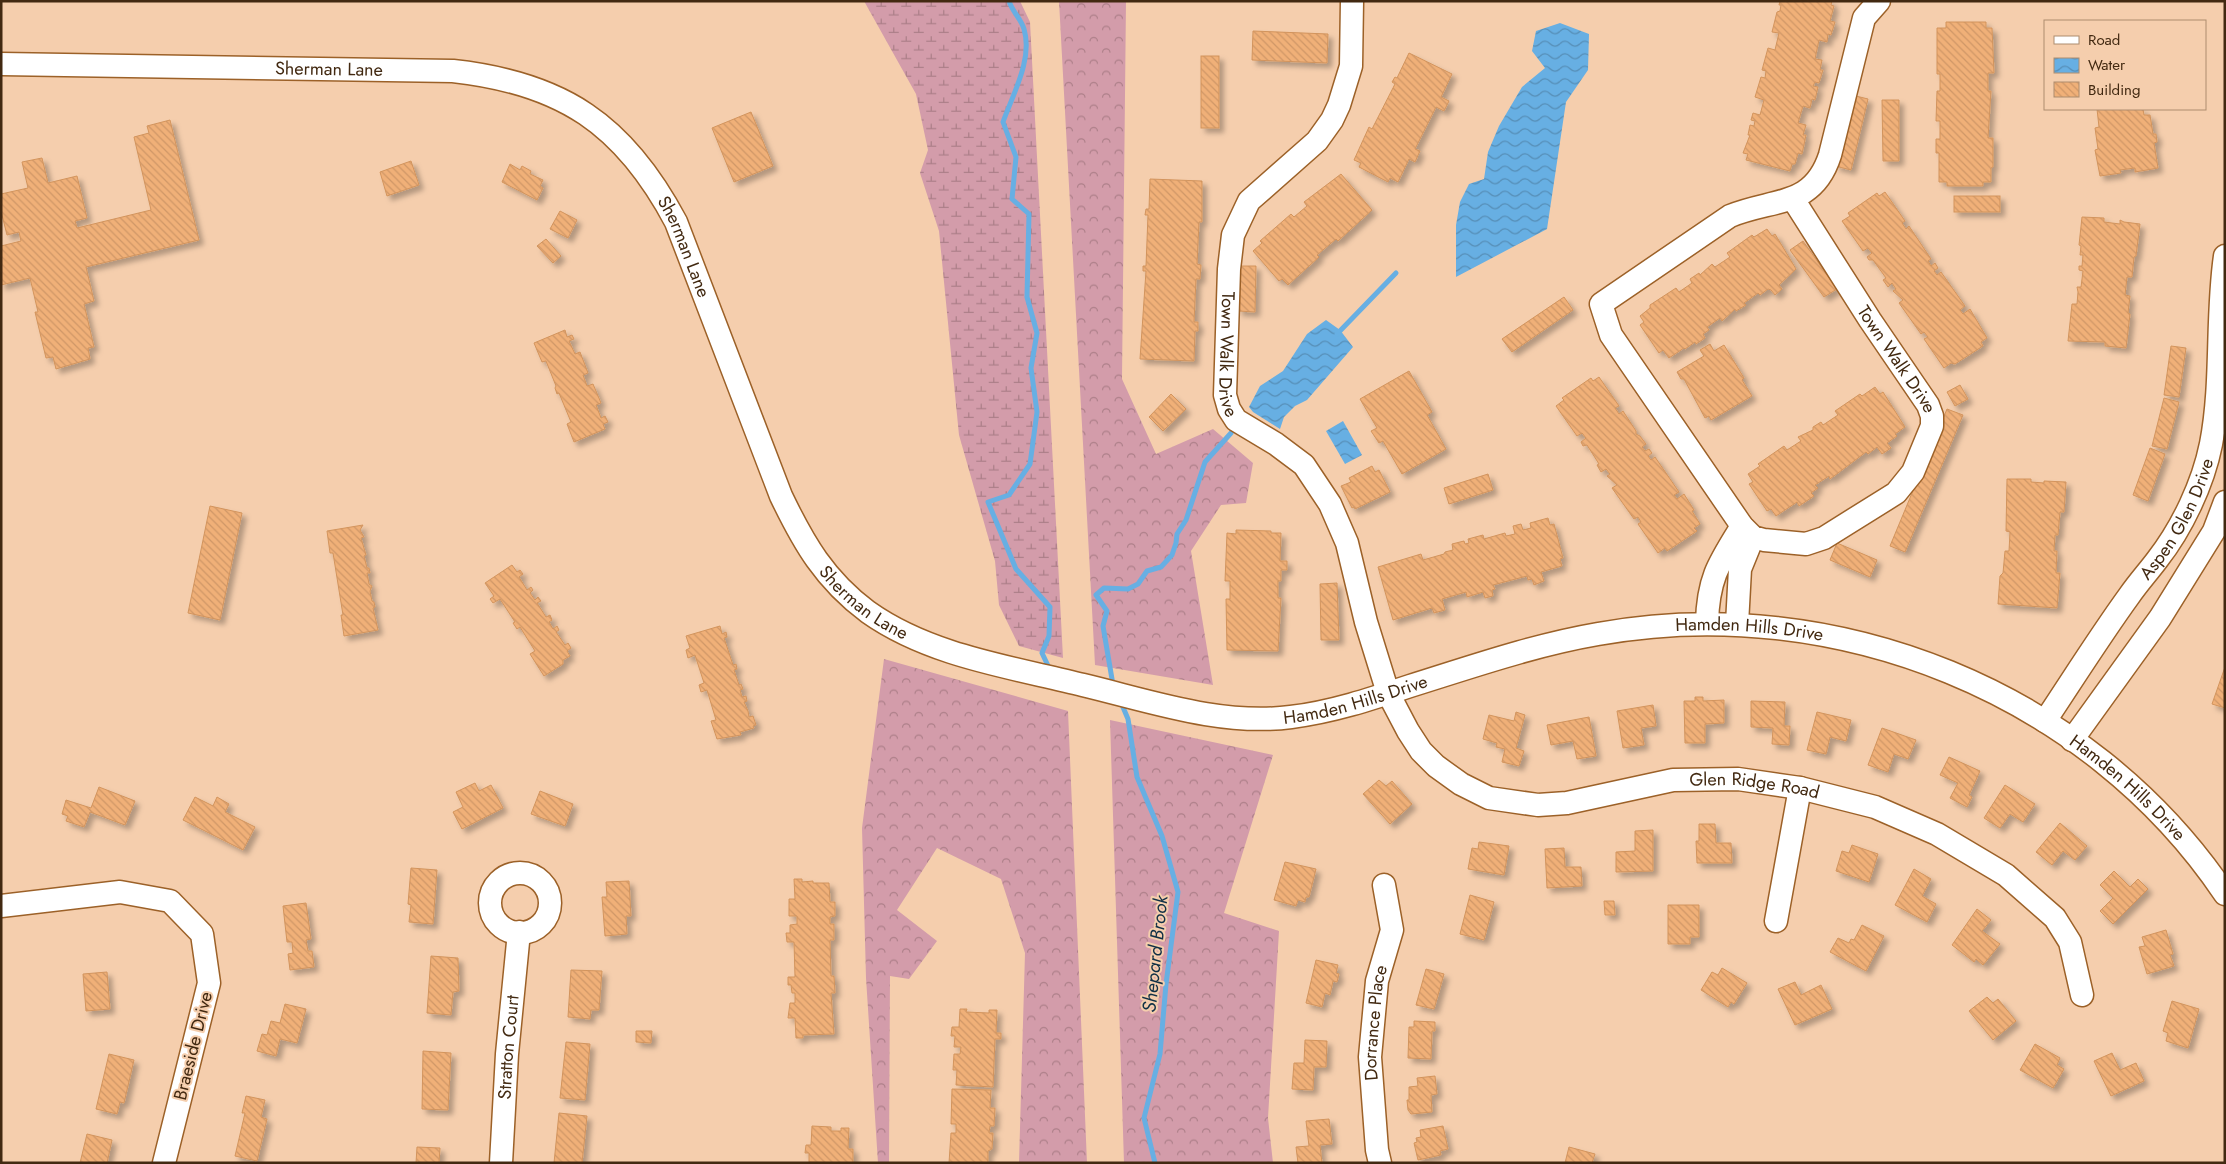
<svg xmlns="http://www.w3.org/2000/svg" width="2226" height="1164" viewBox="0 0 2226 1164" font-family="Jost,sans-serif">
	<style>
		.forest { fill: url(#forest-crowns) }
		.wetland { fill: url(#wetland-marsh) }
		.water { fill: url(#water-waves) }
		.lines { fill: none; stroke-linecap: round; stroke-linejoin: round }
		.stream { stroke: #67afe3; stroke-width: 5 }
		.building { fill: url(#building-back-hatch); stroke: #d2945d; filter: url(#shadow) }
		.minor-casing { stroke: #9c6128; stroke-width: 25 }
		.minor { stroke: #fff; stroke-width: 22 }
		.labels { text-anchor: middle; dominant-baseline: central; stroke-width: 4; stroke-linejoin: round; paint-order: stroke }
		.street-label { font-size: 18px; fill: #422911; stroke: #f5cead }
		.water-label { font-size: 19px; font-style: italic; fill: #113046; stroke: #f5cead }
	</style>
	<defs>
		<pattern id="forest-crowns" width="20" height="18" patternUnits="userSpaceOnUse" patternTransform="scale(1.25)"><rect width="20" height="18" fill="#d39caa"/><path d="M2 6a3 3 0 1 1 6 0M12 15a3 3 0 1 1 6 0" fill="none" stroke="#ad7f89"/></pattern>
		<pattern id="wetland-marsh" width="20" height="14" patternUnits="userSpaceOnUse" patternTransform="scale(1.25)"><rect width="20" height="14" fill="#d39caa"/><path d="M1 5h8M5 5V1M11 12h8M15 12V8" fill="none" stroke="#ad7f89"/></pattern>
		<pattern id="water-waves" width="16" height="10" patternUnits="userSpaceOnUse" patternTransform="scale(1.25)"><rect width="16" height="10" fill="#67afe3"/><path d="M0 5q4-4 8 0t8 0" fill="none" stroke="#568eb7"/></pattern>
		<pattern id="building-back-hatch" width="6" height="6" patternUnits="userSpaceOnUse" patternTransform="scale(1.25)"><rect width="6" height="6" fill="#f0b078"/><path d="M-1 5l2 2M0 0l6 6M5-1l2 2" fill="none" stroke="#cf9767"/></pattern>
		<filter id="shadow"><feDropShadow dx="4.5" dy="4.5" stdDeviation="2.5" flood-color="#0004"/></filter>
	</defs>
	<rect width="100%" height="100%" fill="#f5cead"/>
	<g class="forest">
		<path d="M1059,1H1126L1122,379L1156,454L1213,429L1253,463L1246,503L1221,505L1191,551L1213,685L1095,665Z"/>
		<path d="M884,659L1068,711L1087,1163H1019L1025,953L1001,879L937,848L897,910L937,941L909,979L890,976L889,1163H878L866,978L862,828Z"/>
		<path d="M1110,720L1273,755L1224,913L1279,931L1268,1118L1273,1163H1124Z"/>
	</g>
	<path class="wetland" d="M864,1H1020L1030,22L1063,658L1019,646L999,605L995,561L959,435L939,231L920,173L928,150L916,94Z"/>
	<g class="water">
		<path d="M1560,23L1589,34L1588,70L1566,102L1547,229L1456,277V225L1460,202L1469,184L1484,179L1488,152L1499,126L1522,87L1545,68L1532,51L1536,31Z"/>
		<path d="M1326,320L1340,330L1353,347L1307,400L1295,406L1284,417L1280,429L1253,412L1249,407L1260,386L1283,371L1307,334Z"/>
		<path d="M1343,421L1362,455L1345,464L1326,431Z"/>
	</g>
	<g class="lines">
		<g class="stream">
			<path d="M1009,1C1012,11 1021,19 1024,29C1033,59 1013,94 1003,122L1016,157L1012,199L1029,214L1027,297L1037,333L1031,368L1037,412L1030,464L1009,495L988,502L1016,569L1050,607L1049,636L1042,653L1050,670"/>
			<path d="M1337,334L1396,273"/>
			<path d="M1113,685L1103,626L1107,611L1096,595L1104,588L1128,589L1138,584L1147,571L1161,567L1172,555L1176,543L1177,534L1186,520L1205,462L1231,433"/>
			<path d="M1120,700L1128,719L1137,777L1162,836L1178,892L1166,984L1160,1054L1144,1118L1155,1163"/>
		</g>
	</g>
	<g class="building">
		<path d="M1780,1H1832L1831,5L1834,6L1830,21L1835,22L1831,35L1828,34L1827,42L1819,40L1815,59L1822,60L1820,70H1823L1819,83L1815,82L1813,86L1818,87L1815,100L1812,99L1810,108L1803,106L1798,123L1806,125L1803,135H1806L1802,154L1798,153L1795,164H1792L1790,171L1746,160L1748,154L1743,153L1750,135H1748L1750,125L1754,126L1755,121L1751,120L1753,113L1760,115L1764,100L1755,97L1761,77L1765,78L1766,71L1762,70L1768,48L1775,50L1779,33L1772,32L1777,12L1780,11L1781,5H1779Z"/>
		<path d="M1946,22H1986V28H1992L1994,73H1988V91H1991L1988,138H1993V167L1991,168V182H1983V186H1947V182H1939V153H1936V139H1940V121H1936L1937,91H1940V74H1937V28H1946Z"/>
		<path d="M1253,31L1328,34L1327,63L1252,60Z"/>
		<path d="M1409,53L1452,74L1441,97L1449,101L1444,111L1436,107L1415,149L1420,151L1415,162L1409,159L1398,182L1390,178L1388,182L1359,167L1361,163L1354,160L1369,127L1372,129L1395,84L1392,82L1395,77L1397,78Z"/>
		<rect x="1201" y="56" width="18" height="72"/>
		<path d="M1852,95L1868,99L1851,170L1835,166Z"/>
		<path d="M1882,100H1899V161H1883Z"/>
		<path d="M2097,109H2143L2144,115H2150L2153,134H2156L2157,142L2154,143L2158,168L2135,172V168L2120,170L2121,173L2100,176L2095,150L2098,149L2095,128L2099,127Z"/>
		<path d="M751,112L773,166L734,182L712,128Z"/>
		<path d="M170,120L199,240L86,267L94,301L84,304L94,347L88,348L90,359L56,369L53,357L46,358L35,312H38L30,278L1,285V246L21,241L19,232L7,235L1,211V194L28,188L22,162L42,158L48,183L77,176L87,218L75,221L77,228L151,210L134,137L149,133L147,126Z"/>
		<path d="M411,161L419,185L387,196L380,172Z"/>
		<path d="M510,164L520,170L522,166L531,171L530,174L543,180L540,186L543,188L537,200L502,182Z"/>
		<path d="M1341,174L1372,210L1338,241L1336,239L1317,255L1319,257L1288,285L1282,279L1279,281L1253,251L1262,243L1260,241L1291,214L1294,217L1307,206L1304,202Z"/>
		<path d="M1150,179L1202,181V222H1199L1197,264L1201,265L1200,279H1196L1194,322H1198V331H1195L1194,361L1140,359L1146,271H1143V266H1146L1148,215H1145L1146,209H1149Z"/>
		<path d="M1885,192L1905,221L1902,223L1906,229L1909,226L1931,259L1928,261L1931,266L1935,263L1938,268L1934,271L1937,275L1941,272L1965,306L1960,310L1963,314L1970,309L1987,338L1981,342L1983,346L1955,364L1951,363L1944,368L1924,339L1928,337L1924,332L1921,334L1899,303L1903,300L1893,291L1896,289L1892,283L1888,287L1883,280L1886,278L1873,260H1869L1867,257L1872,253L1868,248L1863,251L1842,221L1850,216L1848,213L1877,193L1879,196Z"/>
		<rect x="1954" y="196" width="46" height="16"/>
		<path d="M560,211L577,220L568,238L550,229Z"/>
		<path d="M2082,217L2104,218V222L2120,224V220L2124,222L2140,224L2136,256L2134,257L2132,277H2127L2125,295L2130,296L2128,313L2130,314L2126,348L2105,346V342L2068,341L2072,304H2077L2078,292L2077,287H2081L2083,271L2079,270V266H2082L2083,255H2080L2081,246L2079,245Z"/>
		<path d="M1767,229L1772,236L1775,234L1796,269L1779,285L1782,289L1775,295L1771,290L1768,289L1760,295L1758,293L1744,303L1746,305L1736,311L1735,309L1722,321L1720,318L1707,327L1709,330L1703,334L1705,338L1696,344L1695,342L1685,349L1684,348L1669,358L1663,350L1659,353L1640,325L1644,322L1640,316L1650,308V305L1676,288L1679,292L1692,283L1690,279L1699,273L1700,275L1712,264L1715,267L1730,257L1727,253L1752,235L1754,237Z"/>
		<path d="M546,239L561,256L553,263L537,246Z"/>
		<path d="M1803,241L1837,289L1824,297L1790,250Z"/>
		<path d="M1239,266H1256L1255,312L1238,311Z"/>
		<path d="M1564,297L1573,310L1512,352L1502,339Z"/>
		<path d="M565,330L567,337L572,335L574,339L569,341L575,354L580,352L588,373L583,375L587,386L593,384L601,403L596,405L601,418L605,416L608,422L603,424L605,429L574,442L567,424L571,422L559,393L557,394L555,388L556,386L546,361L542,362L534,343Z"/>
		<path d="M1710,344L1714,351L1724,345L1744,378L1742,380L1752,396L1711,420L1709,416L1705,418L1684,379H1681L1677,372L1704,356L1700,350Z"/>
		<path d="M2171,346L2186,348L2179,397L2164,395Z"/>
		<path d="M1409,371L1432,412L1427,415L1446,449L1402,474L1383,441L1379,443L1371,431L1377,428L1360,399Z"/>
		<path d="M1599,377L1619,406L1615,408L1619,414L1623,411L1636,431V434L1640,436L1646,444L1642,447L1645,451L1649,449L1652,453L1648,456L1651,460L1655,457L1679,492L1674,495L1677,499L1684,494L1694,510L1692,511L1700,524L1694,528L1697,531L1667,551L1665,548L1658,553L1638,524L1641,522L1638,517L1634,519L1612,488L1617,485L1607,476L1610,474L1606,469L1601,472L1597,465L1599,464L1587,445L1583,446L1581,442L1586,438L1582,433L1577,436L1556,406L1564,400L1562,398L1591,378L1593,381Z"/>
		<path d="M1960,385L1968,399L1955,406L1947,392Z"/>
		<path d="M1875,387L1880,394L1883,392L1905,427L1895,434L1897,436L1887,443L1891,448L1882,454L1877,447L1868,454L1866,452L1830,479L1829,476L1815,485L1818,488L1811,493L1814,496L1799,506L1797,502L1776,516L1771,509L1767,511L1749,484L1753,482L1748,474L1760,466L1758,464L1784,446L1787,450L1801,441L1798,437L1813,430V427L1821,422L1823,425L1838,415L1835,411L1860,394L1862,396Z"/>
		<path d="M1171,394L1186,409L1163,431L1149,417Z"/>
		<path d="M2164,398L2179,402L2167,449L2152,446Z"/>
		<path d="M1947,409L1963,415L1905,552L1890,546Z"/>
		<path d="M2150,448L2165,454L2148,501L2133,495Z"/>
		<path d="M1372,466L1375,472L1379,470L1390,492L1355,509L1354,507L1352,508L1341,486L1351,482L1349,478Z"/>
		<path d="M1488,474L1493,490L1449,504L1444,488Z"/>
		<path d="M2007,479H2031V482L2044,483V481L2066,482L2064,512H2060L2058,535H2055L2054,551H2057L2056,573H2060L2057,608L1998,604L2000,576L2003,573L2005,551H2009L2010,532L2006,531Z"/>
		<path d="M210,506L242,513L220,620L188,613Z"/>
		<path d="M1548,518L1550,525L1554,524L1563,558L1560,559L1562,566L1541,572L1544,581L1534,585L1532,579L1528,580L1527,576L1493,585L1495,589L1492,590L1493,596L1485,598L1483,592L1467,597L1466,592L1442,599L1445,610L1434,613L1432,608L1393,620L1378,567L1421,554L1423,560L1444,554L1445,552L1453,550L1452,544L1464,541L1465,544L1469,543L1468,539L1483,535L1484,539L1505,533L1506,536L1515,534L1513,526L1521,524L1523,530L1531,528L1530,523Z"/>
		<path d="M363,525L360,530L364,537L361,538L366,555L364,556L367,568H369L370,573H367L369,584L372,586L370,591L372,601L374,602L375,607L373,608L378,630L344,636L341,615H343L333,553H330L327,531Z"/>
		<path d="M1236,530L1271,531V533H1281L1280,561H1287V570H1281V581H1278V598H1281L1278,651L1227,650L1226,599H1230V581H1225L1227,533L1236,534Z"/>
		<path d="M1837,543L1877,560L1870,577L1830,560Z"/>
		<path d="M512,565L517,572L520,570L523,574L519,577L527,590L531,587L533,590L530,593L535,600L538,597L541,601L537,603L546,617L550,615L552,620L549,622L553,629L557,626L559,630L556,632L565,645L568,643L571,648L567,651L570,656L563,660V664L544,676L530,654L535,651L520,627L517,629L513,623L515,622L500,599L493,603L490,599L494,596L485,583Z"/>
		<path d="M1337,583L1339,640H1321L1320,584Z"/>
		<path d="M720,626L722,634L726,632L727,637L724,638L733,665L736,664L737,669L734,670L739,685L741,684L743,689L740,690L742,697L746,696L747,701L744,702L748,711L749,717L753,716L756,725L753,726L754,728L740,732L741,735L717,739L711,721L716,720L707,690L701,692L699,685L704,683L695,655L688,658L686,650L690,648L686,636Z"/>
		<path d="M2225,667V708L2212,704Z"/>
		<path d="M1695,697H1703V701L1724,700V723L1705,724V743H1685L1684,701H1695Z"/>
		<path d="M1751,701L1785,702L1784,726H1790L1789,745L1772,744L1773,728L1751,727Z"/>
		<path d="M1653,705L1656,726L1641,728L1644,745L1623,748L1617,711Z"/>
		<path d="M1516,712L1525,715L1516,748L1524,751L1519,766L1502,762L1505,749L1496,747L1497,743L1483,739L1489,715L1514,721Z"/>
		<path d="M1817,712L1851,720L1846,741L1830,737L1826,754L1807,750Z"/>
		<path d="M1589,717L1596,756L1577,759L1573,741L1551,745L1547,725Z"/>
		<path d="M1882,728L1916,740L1908,759L1894,754L1888,772L1868,765Z"/>
		<path d="M1949,757L1980,771L1969,795L1972,797L1967,807L1950,798L1958,783L1940,775Z"/>
		<path d="M1379,780L1386,786L1392,781L1412,804L1390,824L1363,794Z"/>
		<path d="M475,783L479,791L491,785L503,808L462,829L453,812L463,807L456,792Z"/>
		<path d="M2005,785L2035,804L2023,822L2010,814L2000,828L1984,818Z"/>
		<path d="M99,787L135,801L125,825L90,812L84,827L66,821L68,816L62,814L66,800L91,808Z"/>
		<path d="M540,791L573,804L565,826L531,814Z"/>
		<path d="M195,797L213,806L217,797L229,804L225,812L255,827L243,850L183,820Z"/>
		<path d="M2060,823L2087,846L2075,860L2063,851L2052,865L2036,852Z"/>
		<path d="M1699,824H1715L1716,843H1731L1732,863H1697L1696,841H1699Z"/>
		<path d="M1653,830V871L1616,872V852L1635,851V831Z"/>
		<path d="M1479,842L1509,846L1504,875L1468,869L1472,848L1478,849Z"/>
		<path d="M1852,845L1878,854L1869,882L1836,871L1842,851L1849,853Z"/>
		<path d="M1564,848L1565,867H1581L1582,886L1547,888L1545,849Z"/>
		<path d="M1285,862L1316,869L1309,897H1306L1305,902L1298,900L1296,906L1274,900Z"/>
		<path d="M411,868L437,870L433,924L409,922L411,905L408,904Z"/>
		<path d="M1914,869L1931,879L1922,896L1936,904L1927,922L1895,905Z"/>
		<path d="M2114,871L2130,887L2138,879L2148,889L2113,924L2100,911L2113,898L2100,885Z"/>
		<path d="M794,879H802V882L813,881V883H829L830,902H835V916L830,917V924H834V940H830L831,976H834L835,993H831L834,1034L803,1035V1038H796L795,1018H788L790,1003H795V993H792L791,985H788V977H795L794,942H787L786,933H790V925L797,924V916H789V899H795Z"/>
		<path d="M629,881L631,916H626L627,934L605,936L602,897H607L606,882Z"/>
		<path d="M1470,895L1494,902L1484,940L1460,934Z"/>
		<path d="M1604,901H1614L1615,915H1605Z"/>
		<path d="M306,903L311,939L306,940L308,951H312L314,967L290,970L288,954L293,953L292,942H287L283,906Z"/>
		<path d="M1668,905H1699V937H1690V944H1668Z"/>
		<path d="M1977,909L1991,920L1982,931L2000,944L1983,965L1976,959L1974,962L1952,945Z"/>
		<path d="M1862,925L1884,936L1866,971L1830,952L1838,938L1849,943L1851,939L1854,940Z"/>
		<path d="M2166,930L2173,954L2170,955L2174,966L2147,974L2139,947L2145,946L2142,937Z"/>
		<path d="M431,956L458,958L459,991L453,992L451,1015L427,1013Z"/>
		<path d="M1316,960L1338,965L1336,973L1339,974L1337,982L1333,981L1330,995L1325,993L1322,1007L1306,1003Z"/>
		<path d="M1722,968L1747,983L1734,1004L1731,1002L1728,1007L1701,990L1712,972L1718,975Z"/>
		<path d="M1426,969L1444,974L1434,1009L1416,1005Z"/>
		<path d="M571,970L602,971L599,1010H591L590,1019L568,1017Z"/>
		<path d="M107,972L110,1009L86,1011L83,974Z"/>
		<path d="M1795,982L1801,995L1821,985L1832,1009L1795,1025L1778,989Z"/>
		<path d="M1987,997L1993,1003L1998,999L2016,1021L1993,1040L1969,1011Z"/>
		<path d="M2172,1001L2199,1009L2188,1048L2166,1041L2168,1033L2163,1031Z"/>
		<path d="M285,1004L306,1009L297,1043L280,1039L276,1056L257,1051L262,1034L267,1035L271,1021L280,1023Z"/>
		<path d="M960,1009H967L966,1012L989,1013V1010H997L996,1033H1001V1039H995L993,1087L956,1085L957,1070H953L954,1054H960L961,1047H954L955,1036H951L952,1027H959Z"/>
		<path d="M1414,1021L1435,1022V1031H1432L1431,1059L1408,1058L1409,1027H1414Z"/>
		<path d="M636,1031H652L651,1043L636,1042Z"/>
		<path d="M1305,1040L1327,1041L1326,1067H1314L1313,1090L1292,1089L1294,1063H1304Z"/>
		<path d="M566,1042L590,1044L585,1100L560,1098Z"/>
		<path d="M2035,1044L2060,1058L2057,1065L2064,1069L2053,1088L2020,1070Z"/>
		<path d="M423,1051L451,1053L448,1110L422,1109Z"/>
		<path d="M2112,1053L2120,1070L2136,1063L2144,1081L2111,1096L2094,1061Z"/>
		<path d="M109,1054L134,1060L124,1103L120,1102L117,1114L96,1109Z"/>
		<path d="M1435,1076L1437,1094L1431,1095L1432,1112L1411,1114L1408,1110L1407,1100H1409V1087L1418,1086L1417,1078Z"/>
		<path d="M952,1089L991,1090L990,1108H995L994,1126H990L989,1133H993L992,1149L988,1151V1163H949L951,1133H956V1124H951Z"/>
		<path d="M246,1096L265,1100L261,1117L267,1119L257,1161L235,1156L245,1113H242Z"/>
		<path d="M559,1113L587,1116L582,1163H554Z"/>
		<path d="M1329,1119L1332,1144L1320,1145L1322,1163H1298L1296,1147L1309,1146L1306,1121Z"/>
		<path d="M812,1126L831,1127V1131H841V1128H849L848,1149H853V1163L809,1162V1153H805L806,1145H811Z"/>
		<path d="M1443,1126L1448,1149L1440,1151L1441,1155L1418,1160L1414,1143L1417,1142L1416,1138L1421,1137L1420,1130Z"/>
		<path d="M87,1134L112,1140L107,1163H80Z"/>
		<path d="M417,1147L440,1148L439,1163H416Z"/>
		<path d="M1569,1147L1595,1154L1592,1163H1565Z"/>
	</g>
	<g class="lines">
		<g class="minor-casing">
			<g id="minor">
				<path id="s1" d="M1352,1L1351,66L1339,105L1332,120L1317,141L1249,201L1233,235L1229,269L1225,395L1229,409L1236,420L1276,444L1304,465L1330,504L1347,543L1366,622L1388,693L1408,731L1421,751L1436,766L1461,784L1489,798L1538,805L1567,803L1673,780L1738,779L1800,788L1875,807L1937,834L2006,875L2055,918L2070,942L2082,995"/>
				<path id="s2" d="M1,64L453,71C562,83 624,124 676,222L781,496C804,544 825,580 868,612C930,656 1011,667 1083,685C1150,701 1221,726 1291,717C1332,712 1371,699 1410,686C1471,667 1534,645 1598,634C1835,591 2089,692 2225,894"/>
				<path id="s3" d="M1793,199L1870,320L1928,405L1932,416V426L1913,472L1896,493L1824,538L1806,544L1764,540L1753,537L1742,526L1611,335L1601,304L1730,216C1774,198 1813,208 1830,155L1864,18L1879,1"/>
				<path d="M1707,623C1708,578 1719,563 1742,526"/>
				<path d="M1737,624L1740,569L1753,537"/>
				<path id="s4" d="M2045,721C2073,679 2100,636 2129,596C2138,583 2148,572 2157,560C2182,528 2203,484 2211,444C2223,382 2216,318 2225,256"/>
				<path d="M2072,740L2160,618L2214,531L2225,502"/>
				<circle cx="520" cy="903" r="30"/>
				<path d="M1,906L120,892L170,901L202,934L209,983L164,1163"/>
				<path d="M1776,921L1800,788"/>
				<path id="s5" d="M501,1163L507,1054L519,932"/>
				<path id="s6" d="M1380,1163L1377,1150L1370,1057L1377,981L1392,930L1384,885"/>
			</g>
		</g>
		<use href="#minor" class="minor"/>
	</g>
	<g class="labels">
		<g class="street-label">
			<text stroke="none"><textPath href="#s2" startOffset="328">Sherman Lane</textPath></text>
			<text stroke="none"><textPath href="#s2" startOffset="761">Sherman Lane</textPath></text>
			<text stroke="none"><textPath href="#s1" startOffset="396">Town Walk Drive</textPath></text>
			<text stroke="none"><textPath href="#s3" startOffset="191">Town Walk Drive</textPath></text>
			<text stroke="none"><textPath href="#s4" startOffset="242">Aspen Glen Drive</textPath></text>
			<text stroke="none"><textPath href="#s2" startOffset="1166">Sherman Lane</textPath></text>
			<text stroke="none"><textPath href="#s2" startOffset="2086">Hamden Hills Drive</textPath></text>
			<text stroke="none"><textPath href="#s2" startOffset="1682">Hamden Hills Drive</textPath></text>
			<text stroke="none"><textPath href="#s1" startOffset="1210">Glen Ridge Road</textPath></text>
			<text stroke="none"><textPath href="#s2" startOffset="2506">Hamden Hills Drive</textPath></text>
			<text stroke="none"><textPath href="#s6" startOffset="141">Dorrance Place</textPath></text>
			<text transform="translate(193 1046) rotate(-76)">Braeside Drive</text>
			<text stroke="none"><textPath href="#s5" startOffset="116">Stratton Court</textPath></text>
		</g>
		<g class="water-label">
			<text transform="translate(1155 954) rotate(-84)">Shepard Brook</text>
		</g>
	</g>
	<rect width="2226" height="1164" fill="none" stroke="#422911" stroke-width="5"/>
	<rect x="2044" y="20" width="162" height="90" fill="#f5cead" stroke="#ad8c6f"/>
	<rect x="2054" y="36" width="25" height="8" fill="#ffffff" stroke="#ad8c6f"/>
	<text x="2088" y="45" font-size="15" fill="#422911">Road</text>
	<rect x="2054" y="58" width="25" height="15" fill="url(#water-waves)" stroke="#ad8c6f"/>
	<text x="2088" y="70" font-size="15" fill="#422911">Water</text>
	<rect x="2054" y="82" width="25" height="15" fill="url(#building-back-hatch)" stroke="#ad8c6f"/>
	<text x="2088" y="95" font-size="15" fill="#422911">Building</text>
</svg>
